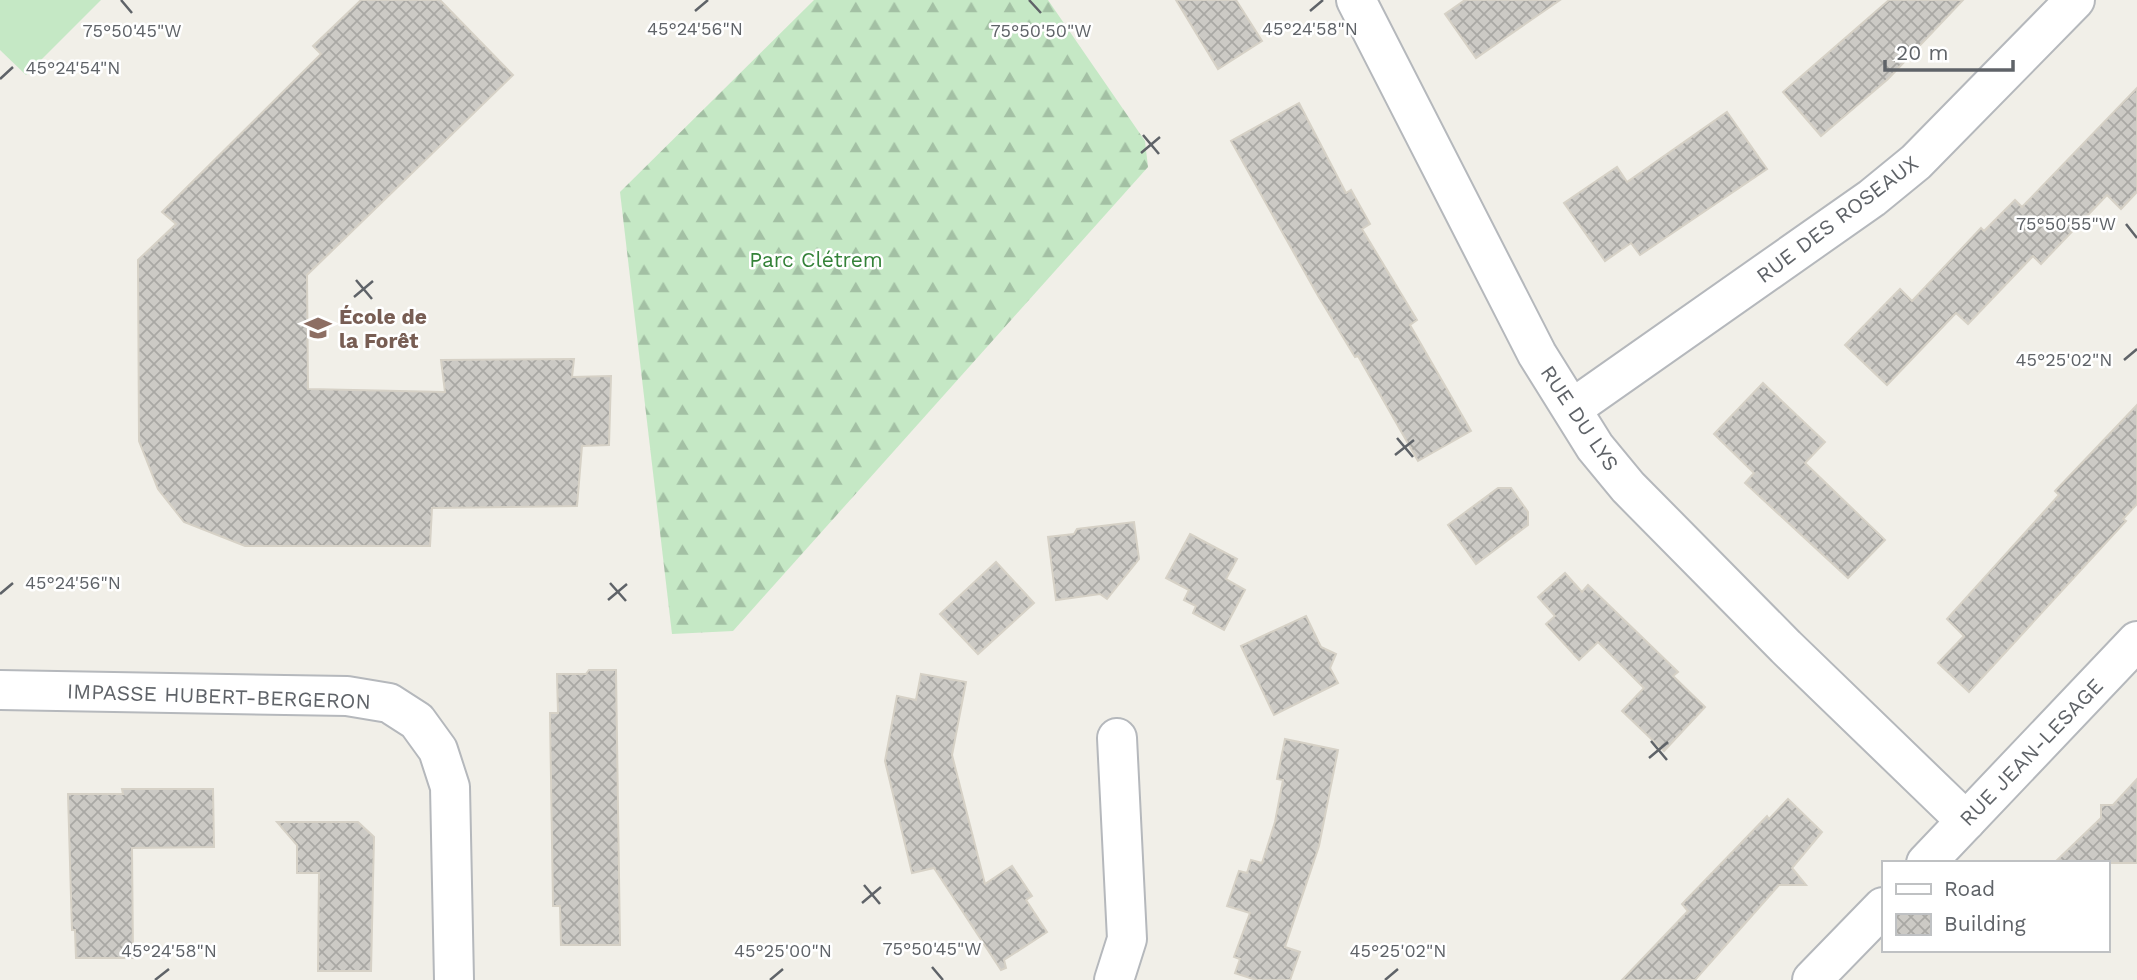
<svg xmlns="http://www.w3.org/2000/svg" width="2137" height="980" viewBox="0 0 2137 980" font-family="'Work Sans',sans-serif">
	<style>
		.green { fill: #c5e8c5 }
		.forest { fill: url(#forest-firs) }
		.building { fill: url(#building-cross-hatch); stroke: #d6d1c6; stroke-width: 2 }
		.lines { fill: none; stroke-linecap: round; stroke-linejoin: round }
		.street-casing { stroke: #b5b8bc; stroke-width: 42 }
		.street { stroke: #fff; stroke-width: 38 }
		.ticks { fill: none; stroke: #5f6368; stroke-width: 2.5 }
		.labels { text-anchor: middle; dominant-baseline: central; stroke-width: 5; stroke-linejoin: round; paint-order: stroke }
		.street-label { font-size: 21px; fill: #5f6368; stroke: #fff }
		.park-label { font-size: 21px; fill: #348238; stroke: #fff }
		.education-label { font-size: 21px; font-weight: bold; fill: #785e54; stroke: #fff; text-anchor: start }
		.ticks-label { font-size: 18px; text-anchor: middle; fill: #5f6368; stroke: #fff; stroke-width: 5; stroke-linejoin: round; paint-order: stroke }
	</style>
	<defs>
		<pattern id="forest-firs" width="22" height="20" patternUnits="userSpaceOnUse" patternTransform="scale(1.75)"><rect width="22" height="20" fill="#c5e8c5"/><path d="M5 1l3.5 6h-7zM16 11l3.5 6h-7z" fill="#a3c0a4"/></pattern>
		<pattern id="building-cross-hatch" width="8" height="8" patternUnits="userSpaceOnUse" patternTransform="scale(1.75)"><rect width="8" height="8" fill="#cccac5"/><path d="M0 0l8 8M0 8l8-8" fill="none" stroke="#a9a8a4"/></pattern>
	</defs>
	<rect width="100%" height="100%" fill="#f1efe8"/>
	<path class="green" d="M0,0H101L26,75L0,50Z"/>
	<path class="forest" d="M814,0H1048L1145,141L1148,167L733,631L672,634L620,192Z"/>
	<g class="building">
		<path d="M361,0H440L513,75L307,275L308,389L445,392L441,360L574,359L572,377L611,376L609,445L582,446L577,506L432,508L430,546H245L184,522L158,489L139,441L138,260L176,224L162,212L321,54L313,46Z"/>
		<path d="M1176,0H1236L1262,41L1218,69Z"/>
		<path d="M1465,0H1560L1476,58L1445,14Z"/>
		<path d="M1889,0H1963L1888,79L1821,136L1783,92Z"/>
		<path d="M2137,88V192L2121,209L2107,195L2041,264L2033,256L1968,324L1956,313L1887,385L1845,345L1900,289L1912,301L1981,228L1984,231L2015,200L2022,207Z"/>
		<path d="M1299,103L1346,193L1351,190L1370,224L1362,229L1417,320L1410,325L1471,431L1418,461L1358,356L1355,357L1317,294L1231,141Z"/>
		<path d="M1727,112L1767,169L1640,255L1631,243L1605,261L1564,203L1617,167L1627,182Z"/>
		<path d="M1763,383L1825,442L1805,463L1885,540L1848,578L1745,483L1754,473L1714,434Z"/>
		<path d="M2137,405V504L2123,519L2126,521L1969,692L1938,663L1964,636L1947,619L2059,495L2055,491Z"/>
		<path d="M1498,488H1511L1528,512V525L1476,564L1448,525Z"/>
		<path d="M1134,522L1139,559L1107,599L1100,594L1056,600L1048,537L1074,534L1077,529Z"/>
		<path d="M1190,534L1237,559L1226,579L1245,590L1224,630L1193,613L1196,606L1184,600L1189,590L1166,578Z"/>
		<path d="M996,562L1034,603L978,654L940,614Z"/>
		<path d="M1565,573L1582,592L1588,585L1678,672L1673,676L1705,707L1664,751L1622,711L1644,688L1598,642L1579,660L1546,624L1555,616L1538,597Z"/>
		<path d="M1306,616L1321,647L1336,654L1330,668L1338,683L1274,715L1241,646Z"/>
		<path d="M589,670H616L620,945H561L560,906H553L550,713H558L557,674H586Z"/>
		<path d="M921,674L966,682L952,755L985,884L1012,866L1032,896L1026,900L1047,932L1004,960L1006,968L1001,970L934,868L912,873L885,761L897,696L916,700Z"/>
		<path d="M1285,739L1338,750L1319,846L1285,947L1300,952L1290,980H1256L1235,973L1240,959L1234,957L1250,913L1227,906L1239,871L1247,873L1251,860L1262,863L1275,822L1283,780L1277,779Z"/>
		<path d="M2137,779V863H2054L2101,818V805H2113Z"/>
		<path d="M122,789H213L214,847L132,848L133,958H76L75,930H72L68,794H123Z"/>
		<path d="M1788,799L1822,832L1792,868L1806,885H1779L1695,980H1622L1688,911L1682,904L1767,816L1769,819Z"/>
		<path d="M277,822H358L374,837L371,971H318L319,873H297V845Z"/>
	</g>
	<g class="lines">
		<g class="street-casing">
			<g id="street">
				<path d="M1356,0L1537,354L1595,447L1628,487L1786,647L1966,821"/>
				<path d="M1573,408L1872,198L1916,162L2075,0"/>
				<path d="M0,690L347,696L389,703L417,721L438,750L450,787L454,980"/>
				<path d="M1926,863L2137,641"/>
				<path d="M1114,980L1127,939L1117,738"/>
				<path d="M1812,980L1883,907"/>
			</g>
		</g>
		<use href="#street" class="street"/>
	</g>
	<path class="ticks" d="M121,0L132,13M1029,0L1041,13M695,11L708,0M1310,11L1323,0M0,79L13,67M1143,135L1159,154M1141,153L1160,137M2126,224L2137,238M356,280L372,299M354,297L373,281M2124,360L2137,349M1397,438L1413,457M1395,455L1414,440M610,583L626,601M0,594L13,583M608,600L627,584M1651,741L1667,760M1649,758L1668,742M864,885L880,904M862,903L881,887M932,967L943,980M155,980L169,969M770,980L783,969M1385,980L1398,969"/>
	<defs>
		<g id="school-bare" transform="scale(2.1)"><path d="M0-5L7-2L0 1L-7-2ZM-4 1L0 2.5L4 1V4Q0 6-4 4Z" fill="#8d6e63" stroke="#fff" stroke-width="2.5" paint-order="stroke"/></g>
	</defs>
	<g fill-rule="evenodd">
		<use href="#school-bare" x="318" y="328"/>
	</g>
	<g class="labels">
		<g class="street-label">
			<text transform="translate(1837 219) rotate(-37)">RUE DES ROSEAUX</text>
			<text transform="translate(1580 418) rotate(56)">RUE DU LYS</text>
			<text transform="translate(219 696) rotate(2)">IMPASSE HUBERT-BERGERON</text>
			<text transform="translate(2031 752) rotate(-46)">RUE JEAN-LESAGE</text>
		</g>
		<g class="park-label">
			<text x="816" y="259">Parc Clétrem</text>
		</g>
		<g class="education-label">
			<text x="339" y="316">École de<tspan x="339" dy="24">la Forêt</tspan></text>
		</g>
	</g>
	<g class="ticks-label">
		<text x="695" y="35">45°24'56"N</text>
		<text x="1310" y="35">45°24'58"N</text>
		<text x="132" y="37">75°50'45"W</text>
		<text x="1041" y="37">75°50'50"W</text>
		<text x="73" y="74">45°24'54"N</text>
		<text x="2066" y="230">75°50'55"W</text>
		<text x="2064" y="366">45°25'02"N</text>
		<text x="73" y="589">45°24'56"N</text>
		<text x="932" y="955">75°50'45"W</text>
		<text x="169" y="957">45°24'58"N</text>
		<text x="783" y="957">45°25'00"N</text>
		<text x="1398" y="957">45°25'02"N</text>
	</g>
	<rect x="1882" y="861" width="228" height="91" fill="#ffffff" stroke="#bfc1c3" stroke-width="2"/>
	<rect x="1896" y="884" width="35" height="10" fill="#ffffff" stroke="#bfc1c3" stroke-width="2"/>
	<text x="1944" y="896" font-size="21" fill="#5f6368">Road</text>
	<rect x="1896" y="914" width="35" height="21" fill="url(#building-cross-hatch)" stroke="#bfc1c3" stroke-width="2"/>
	<text x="1944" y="931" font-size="21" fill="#5f6368">Building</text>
	<path d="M1885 60v10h128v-10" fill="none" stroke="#5f6368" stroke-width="3.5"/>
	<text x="1896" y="60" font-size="21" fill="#5f6368" stroke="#ffffff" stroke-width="5" paint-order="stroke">20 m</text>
</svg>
